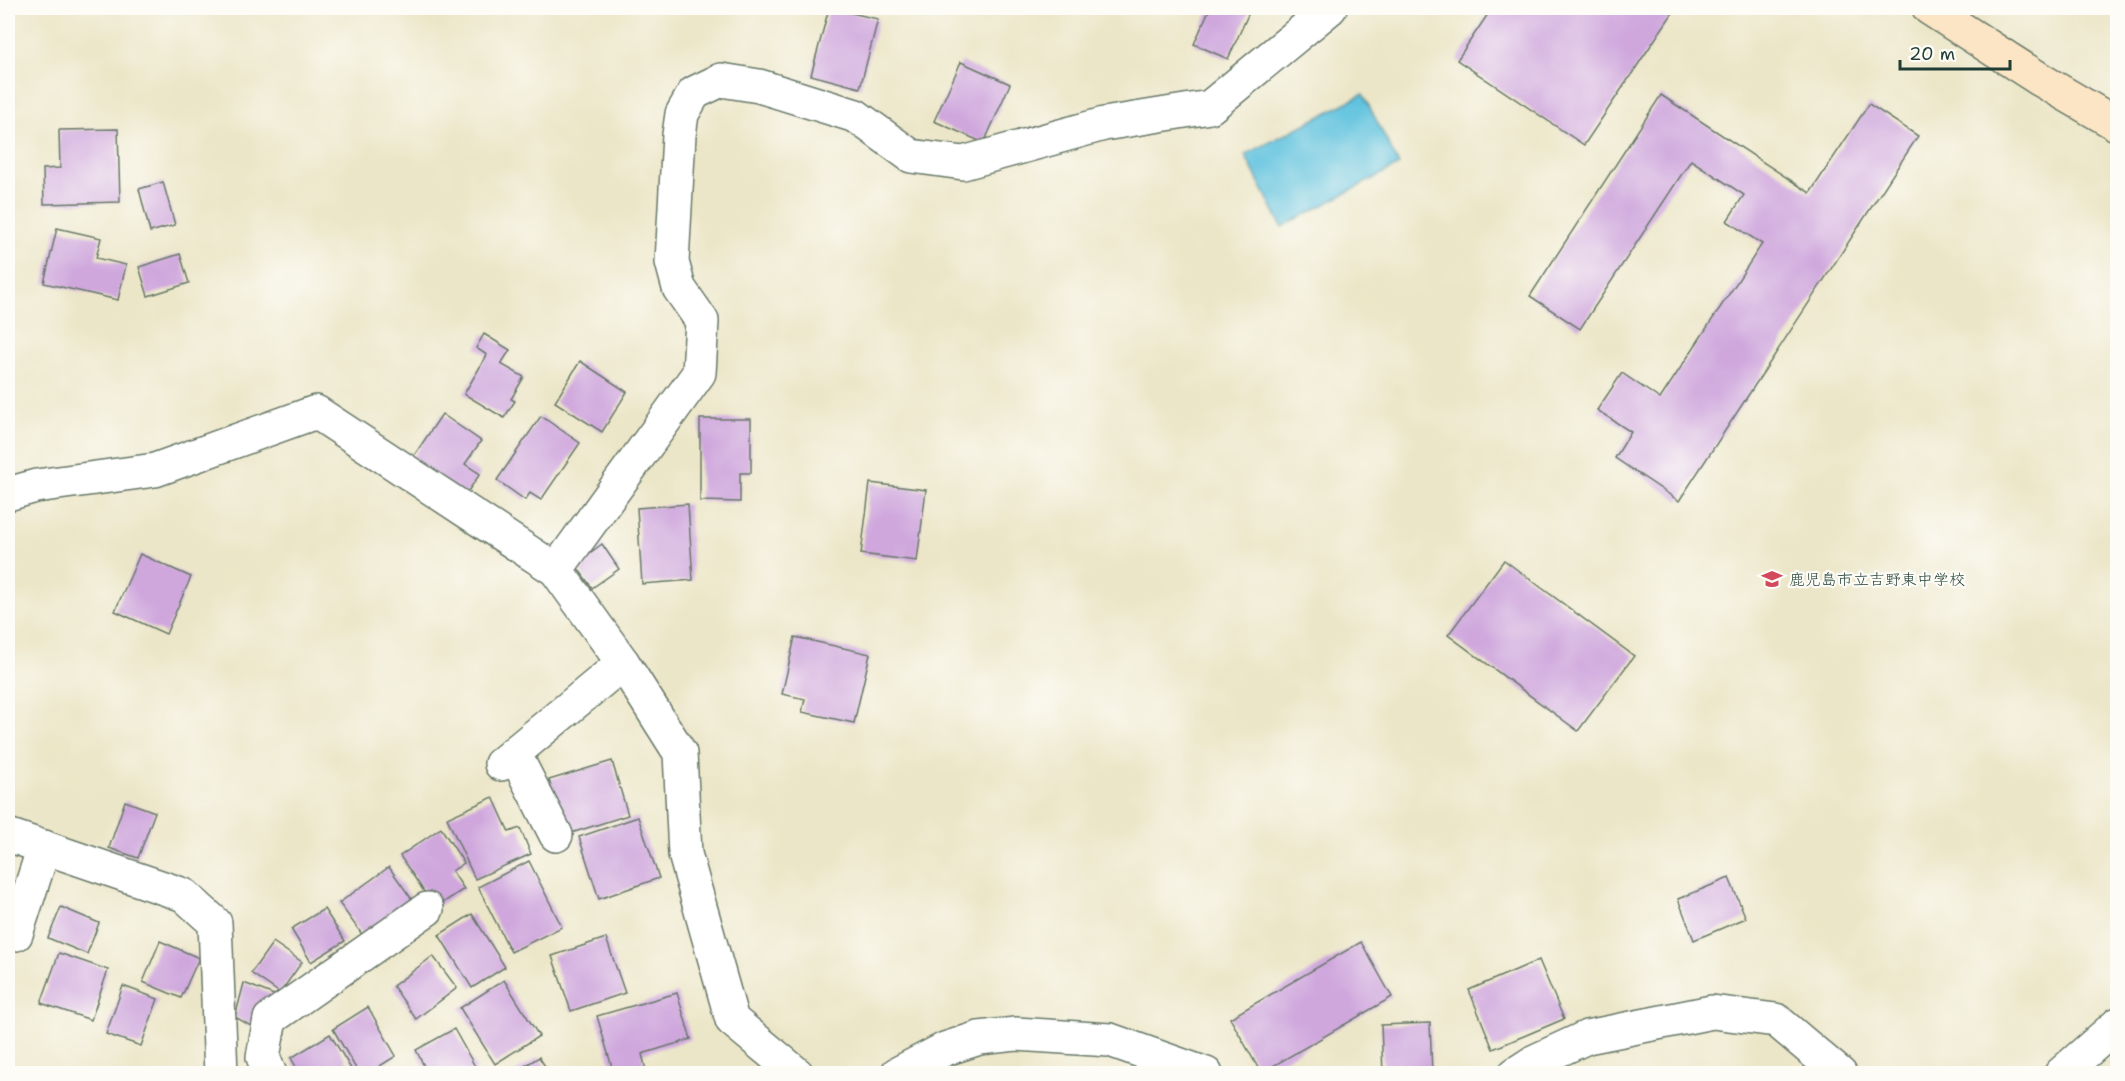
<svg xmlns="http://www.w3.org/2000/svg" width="2125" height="1081" viewBox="0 0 2125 1081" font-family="'Shantell Sans','Klee One',sans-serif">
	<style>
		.water { fill: #60c2de; stroke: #408089; stroke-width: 1.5 }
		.building { fill: #cfa7dd }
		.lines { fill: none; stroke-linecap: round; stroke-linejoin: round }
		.street-casing { stroke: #677868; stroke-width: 36 }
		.secondary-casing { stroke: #677868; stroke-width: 36 }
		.street { stroke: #fff; stroke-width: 33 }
		.secondary { stroke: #fce5c4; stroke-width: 33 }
		.labels { text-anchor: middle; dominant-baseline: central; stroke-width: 4.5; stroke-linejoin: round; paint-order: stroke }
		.poi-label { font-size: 16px; fill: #1f3d34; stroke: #fdfcf7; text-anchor: start }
	</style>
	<rect width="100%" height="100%" fill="#fdfcf7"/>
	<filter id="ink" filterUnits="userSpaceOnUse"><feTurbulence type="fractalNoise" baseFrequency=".0167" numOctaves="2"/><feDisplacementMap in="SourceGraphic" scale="12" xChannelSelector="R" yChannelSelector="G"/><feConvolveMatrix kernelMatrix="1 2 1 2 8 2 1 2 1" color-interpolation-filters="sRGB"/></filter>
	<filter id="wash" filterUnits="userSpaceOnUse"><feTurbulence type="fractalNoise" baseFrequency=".008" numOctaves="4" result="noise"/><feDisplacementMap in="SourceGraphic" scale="24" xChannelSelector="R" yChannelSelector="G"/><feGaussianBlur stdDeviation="1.35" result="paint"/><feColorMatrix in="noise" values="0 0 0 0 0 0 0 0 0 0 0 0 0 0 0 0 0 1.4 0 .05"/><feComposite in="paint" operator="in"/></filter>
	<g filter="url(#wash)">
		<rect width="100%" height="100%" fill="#ece6c8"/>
		<path class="water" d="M1363,94L1399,165L1282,227L1245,155Z"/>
		<g id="blocks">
			<g class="building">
				<path d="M829,8L878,19L860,88L811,75Z"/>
				<path d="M1210,8H1251L1228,59L1194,44Z"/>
				<path d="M1492,8H1676L1584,145L1457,60Z"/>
				<path d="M961,62L1010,84L984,143L934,121Z"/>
				<path d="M1661,95L1810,193L1869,104L1918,136L1679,501L1615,458L1631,432L1597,410L1622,373L1660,399L1762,244L1727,221L1744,195L1691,160L1580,329L1530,296Z"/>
				<path d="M118,129L120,202L44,204L43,169L60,168L59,130Z"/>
				<path d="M163,182L175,225L150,232L139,189Z"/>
				<path d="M57,228L101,238L96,258L126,265L118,300L44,283Z"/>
				<path d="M180,254L189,283L148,296L139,267Z"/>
				<path d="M484,334L510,350L501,364L524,377L511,399L515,401L504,418L464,394L487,355L476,348Z"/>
				<path d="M580,361L627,392L602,432L555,402Z"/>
				<path d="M442,414L481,441L465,464L480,474L464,497L411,460Z"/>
				<path d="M541,416L580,443L541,500L530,493L525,500L497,480Z"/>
				<path d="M700,419H751V473H740V502L700,501Z"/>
				<path d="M870,483L926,490L917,561L861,554Z"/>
				<path d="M688,504L693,580L642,584L637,508Z"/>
				<path d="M602,544L619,569L592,588L575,564Z"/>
				<path d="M140,554L191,577L166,634L115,611Z"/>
				<path d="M1504,560L1634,656L1578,731L1448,635Z"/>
				<path d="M795,637L870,654L854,723L802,712L805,699L782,694Z"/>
				<path d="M612,761L628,815L565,835L549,780Z"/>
				<path d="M493,797L509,832L520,828L531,854L475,879L447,818Z"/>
				<path d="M125,801L155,812L138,858L109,848Z"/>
				<path d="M638,817L659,878L599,899L579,837Z"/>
				<path d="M441,828L464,863L452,871L464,889L435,908L400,856Z"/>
				<path d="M529,861L562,927L511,952L478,887Z"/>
				<path d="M389,867L418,908L369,944L339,903Z"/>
				<path d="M1729,878L1746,918L1694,940L1678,899Z"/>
				<path d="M61,907L99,923L87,954L48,938Z"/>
				<path d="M324,909L345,941L311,962L291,929Z"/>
				<path d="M472,914L505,967L472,988L439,935Z"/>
				<path d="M606,938L625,993L571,1011L552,956Z"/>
				<path d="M160,941L199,958L181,998L143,982Z"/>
				<path d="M273,942L302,962L280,993L251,973Z"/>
				<path d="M1361,942L1392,997L1261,1073L1230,1018Z"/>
				<path d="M59,953L108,970L91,1020L41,1003Z"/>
				<path d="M433,956L457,988L416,1019L393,986Z"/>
				<path d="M1539,960L1564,1019L1493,1049L1469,990Z"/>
				<path d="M504,980L539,1036L495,1064L460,1008Z"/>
				<path d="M244,983L274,995L256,1029L235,1017Z"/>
				<path d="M123,986L158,999L141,1046L106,1034Z"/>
				<path d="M677,993L691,1039L642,1054L646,1070L635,1074H614L597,1016Z"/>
				<path d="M368,1007L396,1056L367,1074H359L333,1029Z"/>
				<path d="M1430,1023L1432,1074H1383L1381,1025Z"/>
				<path d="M454,1029L477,1070L470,1074H428L416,1050Z"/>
				<path d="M330,1034L353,1072L300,1074L291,1058Z"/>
				<path d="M539,1057L550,1074H512Z"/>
			</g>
		</g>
	</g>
	<g filter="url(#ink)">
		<use href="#blocks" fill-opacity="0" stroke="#677868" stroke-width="1.5"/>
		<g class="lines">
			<g class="street-casing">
				<g id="street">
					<path d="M8,494L36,486L155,470L316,412L556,570L623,663L680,753L685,854L732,1020L797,1074"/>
					<path d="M556,570L699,373L702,321L679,288L672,262L679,135L682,114L694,93L721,80L759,86L856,116L911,156L963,163L1104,124L1210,107L1330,8"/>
					<path d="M514,753L556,835"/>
					<path d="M501,764L623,663"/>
					<path d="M8,835L184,895L215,923L221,1074"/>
					<path d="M16,934L44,847"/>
					<path d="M270,1074L263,1057L270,1019L427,909"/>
					<path d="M897,1074L945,1049L979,1038L1016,1034L1110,1040L1206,1074"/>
					<path d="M1515,1074L1535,1061L1587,1037L1712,1012L1776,1020L1840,1074"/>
					<path d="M2061,1074L2118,1024"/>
				</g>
			</g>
			<g class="secondary-casing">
				<path id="secondary" d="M1929,8L2041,80L2118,125"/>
			</g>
			<use href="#street" class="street"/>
			<use href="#secondary" class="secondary"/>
		</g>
	</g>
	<defs>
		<g id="school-bare" transform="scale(1.62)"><path d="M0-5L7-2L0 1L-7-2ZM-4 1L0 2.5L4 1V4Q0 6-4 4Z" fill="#d1495b" stroke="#fdfcf7" stroke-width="2.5" paint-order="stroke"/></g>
	</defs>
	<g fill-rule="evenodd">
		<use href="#school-bare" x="1772" y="579"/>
	</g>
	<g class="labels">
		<g class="poi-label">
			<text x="1789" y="579">鹿児島市立吉野東中学校</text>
		</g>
	</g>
	<rect width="2125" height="1081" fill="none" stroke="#fdfcf7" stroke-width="30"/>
	<path d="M1900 60v9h110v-9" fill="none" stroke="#1f3d34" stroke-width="3"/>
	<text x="1909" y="60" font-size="18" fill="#1f3d34" stroke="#fdfcf7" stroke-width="4.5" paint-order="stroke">20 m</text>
</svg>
